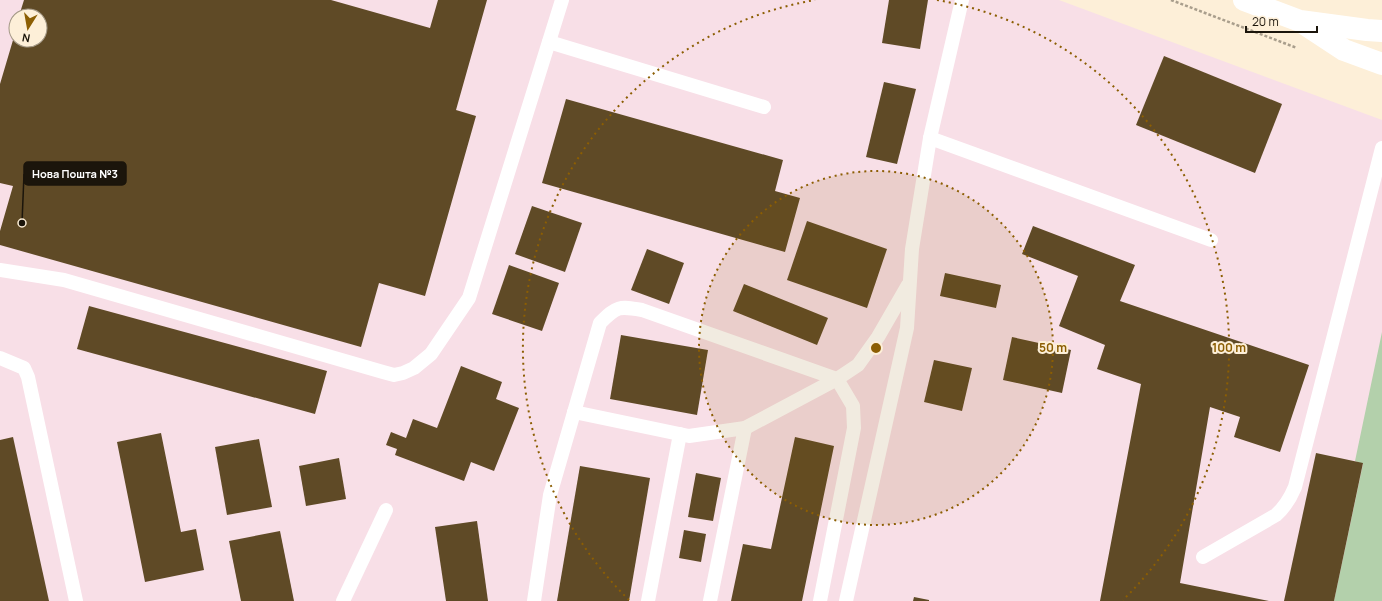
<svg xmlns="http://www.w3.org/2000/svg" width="1382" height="601" viewBox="0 0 1382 601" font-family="Manrope,sans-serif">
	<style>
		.industrial { fill: #f8dfe7; fill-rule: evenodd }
		.green { fill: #b3d0ab }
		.building { fill: #5f4a26 }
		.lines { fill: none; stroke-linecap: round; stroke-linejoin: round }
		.path { stroke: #a99e8c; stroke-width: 2.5; stroke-dasharray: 3 2; stroke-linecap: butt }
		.service { stroke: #fff; stroke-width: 14 }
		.minor { stroke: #fff; stroke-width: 22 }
		.ring { fill: none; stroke: #8c5e03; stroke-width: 2; stroke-dasharray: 2 4 }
		.centre { fill: #8c5e03; stroke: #fdefd8; stroke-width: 2 }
		.ring-label { font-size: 12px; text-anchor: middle; font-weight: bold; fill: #8c5e03; stroke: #fdefd8; stroke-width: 4; stroke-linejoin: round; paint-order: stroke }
		.leader { fill: none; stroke: #1b150b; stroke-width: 1.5 }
		.callout-dot { fill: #1b150b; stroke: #fdefd8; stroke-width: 1.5 }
		.callout { fill: #1b150b; stroke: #1b150b; stroke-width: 1.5 }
		.callout-label { font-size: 11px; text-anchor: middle; font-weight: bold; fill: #fff }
	</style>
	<rect width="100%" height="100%" fill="#fdefd8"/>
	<path class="industrial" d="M0,0H1059L1382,120V601H0ZM16,16H40V40H16Z"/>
	<path class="green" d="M1382,332V601H1334L1363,464L1355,461Z"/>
	<g class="building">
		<path d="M24,0H331L430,28L438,0H487L456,110L476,116L425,296L379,283L361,347L0,245V231L13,186L0,183V84L16,30V40H40V16H19Z"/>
		<path d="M889,0H928L920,49L882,43Z"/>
		<path d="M1164,56L1282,104L1255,173L1136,125Z"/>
		<path d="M884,82L916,89L897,164L866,157Z"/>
		<path d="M566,99L783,160L775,191L800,198L785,252L542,183Z"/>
		<path d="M532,206L582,223L565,272L515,254Z"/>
		<path d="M807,221L887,249L867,308L787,280Z"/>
		<path d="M1033,226L1135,265L1120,301L1309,365L1280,452L1234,437L1240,417L1210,407L1180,583L1269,601H1100L1141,384L1097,369L1105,345L1059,326L1078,276L1022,254Z"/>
		<path d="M647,249L684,263L669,304L631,290Z"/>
		<path d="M509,265L559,283L542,331L492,314Z"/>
		<path d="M945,273L1001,285L996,308L940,296Z"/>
		<path d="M744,284L828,318L817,345L733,311Z"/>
		<path d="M89,306L327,371L315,414L77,349Z"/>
		<path d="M621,335L708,350L697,415L610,399Z"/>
		<path d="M1012,337L1071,350L1062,393L1003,380Z"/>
		<path d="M934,360L972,368L962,411L924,402Z"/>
		<path d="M461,366L502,382L496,399L519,408L494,471L471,462L464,481L395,455L397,449L386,445L391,432L406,438L413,419L437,428Z"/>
		<path d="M161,433L181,532L196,529L204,570L145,582L117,442Z"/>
		<path d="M13,437L49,601H0V440Z"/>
		<path d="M795,437L834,446L802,601H731L743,544L771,549Z"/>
		<path d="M259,439L272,507L227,515L215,447Z"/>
		<path d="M1316,453L1363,463L1334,601H1284Z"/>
		<path d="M339,458L346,499L306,506L299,466Z"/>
		<path d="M580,466L650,478L629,601H557Z"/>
		<path d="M696,473L721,478L713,521L688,517Z"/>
		<path d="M477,521L488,601H446L435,527Z"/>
		<path d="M684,530L706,534L701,562L679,558Z"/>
		<path d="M280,531L294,601H241L229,541Z"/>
		<path d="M914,597L929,600V601H913Z"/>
	</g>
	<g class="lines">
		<path class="path" d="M1171,0L1297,48"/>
		<g class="service">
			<path d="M549,42L764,107"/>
			<path d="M930,138L1211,240"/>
			<path d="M0,270L64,280L383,372L394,375L403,373L414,368L431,354L469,298L562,0"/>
			<path d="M0,358L24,368L28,377L76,601"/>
			<path d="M574,412L689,436L745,428L837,379L858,365L878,337L908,285"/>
			<path d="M1203,557L1276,515C1285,507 1290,499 1295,487L1382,148"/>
			<path d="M343,601L386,510"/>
			<path d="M534,601L550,495L600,323C617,306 619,306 642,310L837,379L853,406L854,428L820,601"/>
			<path d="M648,601L680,434"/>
			<path d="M710,601L745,428"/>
			<path d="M846,601L907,328L912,249L930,138L962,0"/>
		</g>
		<g class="minor">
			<path d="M1244,0L1300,21L1367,30L1382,31"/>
			<path d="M1303,23L1344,50L1382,64"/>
		</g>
	</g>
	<circle cx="876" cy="348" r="177" fill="#8c5e03" fill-opacity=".12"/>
	<g class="ring">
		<circle cx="876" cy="348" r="177"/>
		<path d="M629 600A353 353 0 0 1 815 0M937 0A353 353 0 0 1 1123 600"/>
	</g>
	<circle cx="876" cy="348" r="6" class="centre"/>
	<g class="ring-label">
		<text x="1053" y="352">50 m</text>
		<text x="1229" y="352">100 m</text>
	</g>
	<path class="leader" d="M22 223L24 174"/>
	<circle class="callout-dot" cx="22" cy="223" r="4"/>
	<rect class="callout" x="24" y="162" width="102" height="23" rx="4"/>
	<g class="callout-label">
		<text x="75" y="178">Нова Пошта №3</text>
	</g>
	<g transform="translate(28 28) rotate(191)"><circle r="19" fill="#fdefd8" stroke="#a39886"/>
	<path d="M0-3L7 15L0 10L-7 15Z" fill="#8c5e03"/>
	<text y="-6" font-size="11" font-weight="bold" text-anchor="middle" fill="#1b150b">N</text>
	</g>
	<path d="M1246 26v6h71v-6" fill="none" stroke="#1b150b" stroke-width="2"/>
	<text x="1252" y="26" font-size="12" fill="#1b150b" stroke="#fdefd8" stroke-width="3" paint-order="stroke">20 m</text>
</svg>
